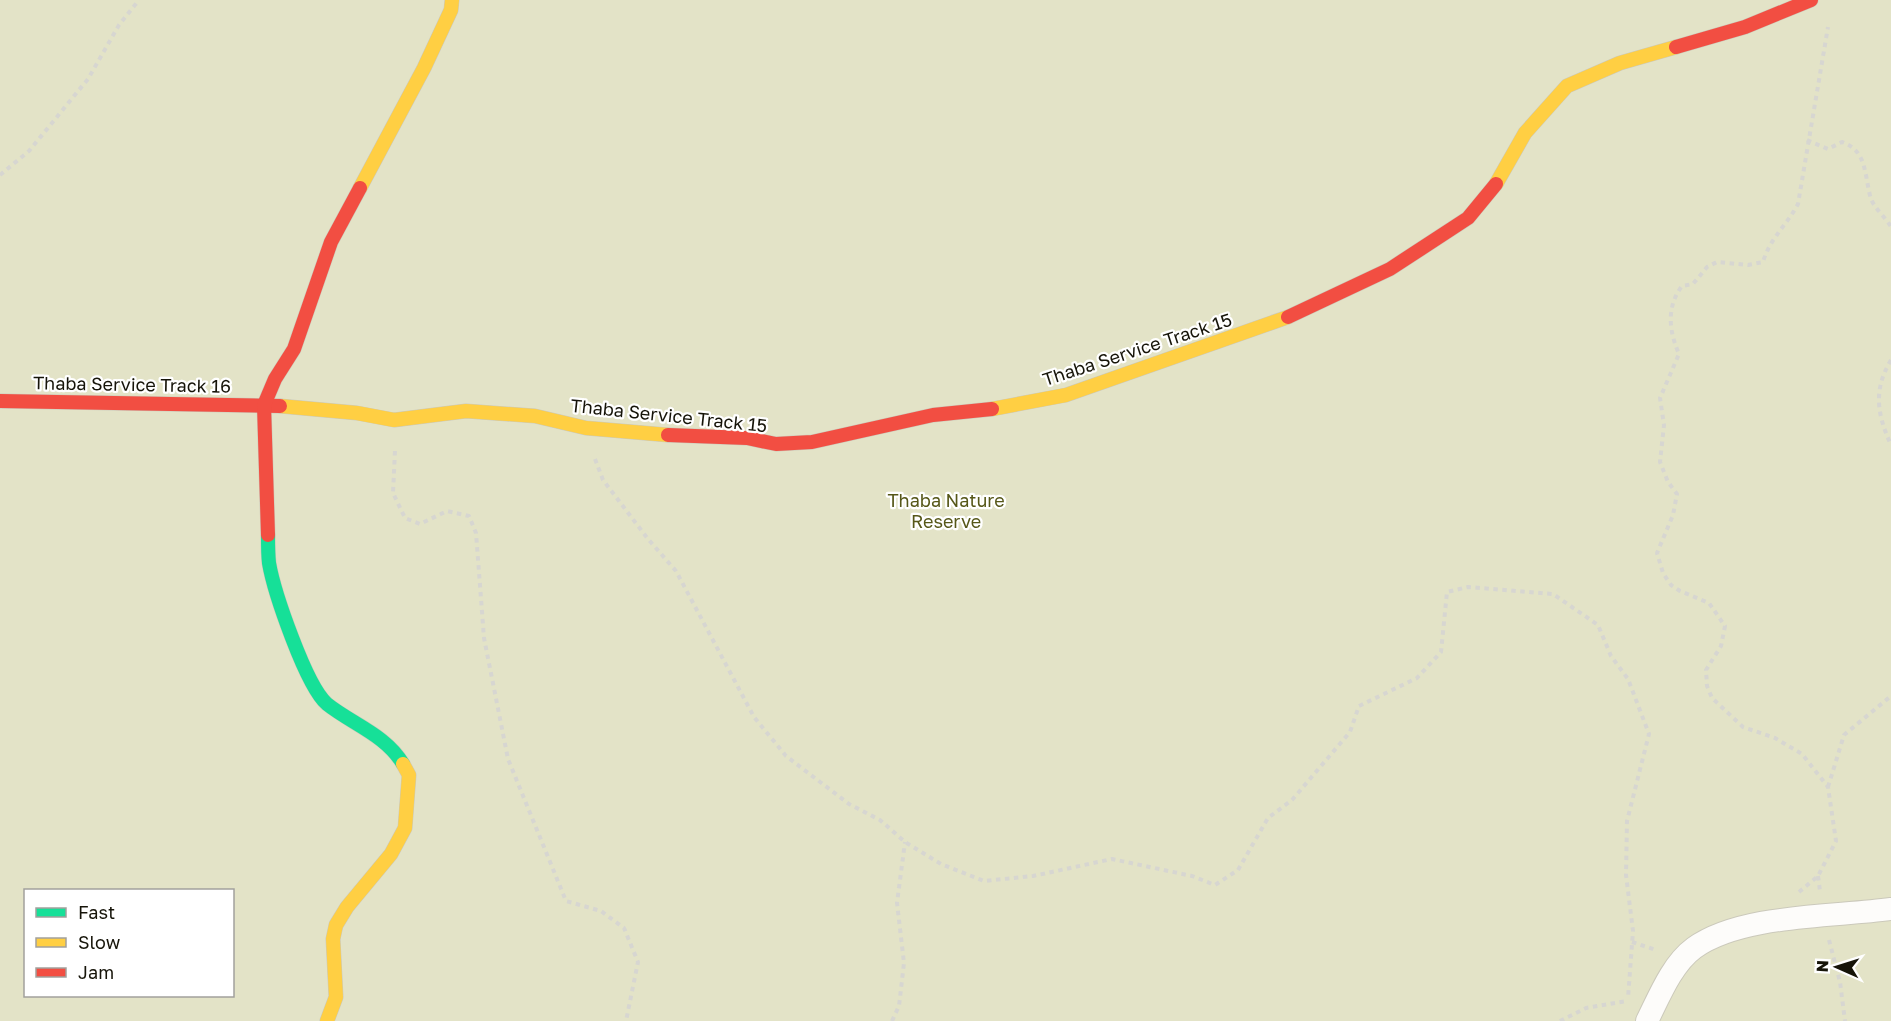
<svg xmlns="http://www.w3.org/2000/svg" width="1891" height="1021" viewBox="0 0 1891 1021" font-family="'Golos Text',sans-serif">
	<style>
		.green { fill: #e3e3c7; fill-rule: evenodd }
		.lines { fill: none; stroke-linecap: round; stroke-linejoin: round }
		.street-casing { stroke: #cbc9bb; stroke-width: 24 }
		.fast-casing { stroke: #cbc9bb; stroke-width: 15 }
		.slow-casing { stroke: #cbc9bb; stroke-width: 15 }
		.jam-casing { stroke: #cbc9bb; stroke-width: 15 }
		.path { stroke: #d7d6d1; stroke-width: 4; stroke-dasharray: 4.5 4.5; stroke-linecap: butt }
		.street { stroke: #fdfcfa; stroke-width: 22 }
		.fast { stroke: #16e098; stroke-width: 14 }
		.slow { stroke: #ffcf43; stroke-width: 14 }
		.jam { stroke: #f24e42; stroke-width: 14 }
		.labels { text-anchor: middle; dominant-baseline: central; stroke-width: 4.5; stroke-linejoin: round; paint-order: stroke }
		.street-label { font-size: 18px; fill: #161409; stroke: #fff }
		.park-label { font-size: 18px; fill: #565718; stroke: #fff }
	</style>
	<rect width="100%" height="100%" fill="#f1eedb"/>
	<path class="green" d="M0,0H1891V1021H0ZM26,890H232V996H26Z"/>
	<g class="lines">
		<g class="street-casing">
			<path id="street" d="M1647,1021C1659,997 1672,964 1694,948C1741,914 1834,917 1891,909"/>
		</g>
		<g class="fast-casing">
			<path id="fast" d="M268,535C268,544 268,554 269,563C274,592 306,686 327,704C352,724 386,735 403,764"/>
		</g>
		<g class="slow-casing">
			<g id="slow">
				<path d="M1496,184L1525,133L1567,86L1620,63L1676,47"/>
				<path d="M360,188L424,68L451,10L452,0"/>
				<path d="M280,406L357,413L394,420L466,411L535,416L586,428L668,435"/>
				<path d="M992,409L1066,395L1288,317"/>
				<path d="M327,1021L336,997L333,939L336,925L347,907L391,854L405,828L409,775L403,764"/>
			</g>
		</g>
		<g class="jam-casing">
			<g id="jam">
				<path d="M1676,47L1745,27L1811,0"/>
				<path d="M1288,317L1390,269L1468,218L1496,184"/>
				<path d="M0,401L280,406"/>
				<path d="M668,435L747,438L776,444L812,442L933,415L992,409"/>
				<path d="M268,535L264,405L275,379L294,349L331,242L360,188"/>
			</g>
		</g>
		<g class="path">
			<path d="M1807,140L1828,149L1842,142C1868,151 1864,176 1871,199C1875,209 1886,218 1891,227"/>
			<path d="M0,175L29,151L88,79L119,25L139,0"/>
			<path d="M1891,360C1873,390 1877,414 1891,445"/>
			<path d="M395,451L393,493L405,518L420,524L447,511L469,516L476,533L484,638L508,759L566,901L601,911L624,928L638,962L626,1021"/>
			<path d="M595,459L603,480L648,539L676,571L754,717L786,756L849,804L880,820L905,842L941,864L984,881L1033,876L1112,859L1192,876L1215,885L1238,870L1268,818L1292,800L1350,732L1359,706L1417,678L1441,652L1447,592L1468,587L1553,594L1598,625L1611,656L1628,679L1649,734L1627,821L1626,875L1633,931L1628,998"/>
			<path d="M1828,787L1844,735L1891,696"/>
			<path d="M1818,876L1820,891"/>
			<path d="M1799,892L1818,876L1836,841L1828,787L1802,754L1775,738L1743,727L1712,698L1707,686L1706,670L1721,646L1725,626L1709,603L1680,591L1671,585L1663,573L1657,553L1673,515L1677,494L1668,482L1660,462L1664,425L1660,398L1679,354C1669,331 1666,307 1682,286L1693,284L1707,267L1717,262L1748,265L1763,262C1770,238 1787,225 1798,204L1828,27"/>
			<path d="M1829,940L1840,982L1845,1021"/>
			<path d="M1632,942L1656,950"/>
			<path d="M892,1021L899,1006L904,963L897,903L905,842"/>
			<path d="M1560,1021L1586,1008L1627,1001"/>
		</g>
		<use href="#street" class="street"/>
		<use href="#fast" class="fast"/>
		<use href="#slow" class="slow"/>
		<use href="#jam" class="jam"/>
	</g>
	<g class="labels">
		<g class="street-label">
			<text transform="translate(1137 349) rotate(-18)">Thaba Service Track 15</text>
			<text transform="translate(132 384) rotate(1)">Thaba Service Track 16</text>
			<text transform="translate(669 415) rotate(6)">Thaba Service Track 15</text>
		</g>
		<g class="park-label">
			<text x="946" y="500">Thaba Nature<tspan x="946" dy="21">Reserve</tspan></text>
		</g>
	</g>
	<rect x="24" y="889" width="210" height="108" fill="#ffffff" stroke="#a2a19d" stroke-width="1.5"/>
	<rect x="36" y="908" width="30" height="9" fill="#16e098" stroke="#a2a19d" stroke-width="1.5"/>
	<text x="78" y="919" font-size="18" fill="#161409">Fast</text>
	<rect x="36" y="938" width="30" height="9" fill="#ffcf43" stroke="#a2a19d" stroke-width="1.5"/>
	<text x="78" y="949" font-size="18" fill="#161409">Slow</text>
	<rect x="36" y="968" width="30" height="9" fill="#f24e42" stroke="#a2a19d" stroke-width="1.5"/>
	<text x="78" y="979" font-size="18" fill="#161409">Jam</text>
	<g transform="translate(1837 967) rotate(273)" stroke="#ffffff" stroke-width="4.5" paint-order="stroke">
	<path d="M0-4.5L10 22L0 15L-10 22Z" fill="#161409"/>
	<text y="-9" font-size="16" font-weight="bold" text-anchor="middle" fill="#161409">N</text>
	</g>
</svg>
